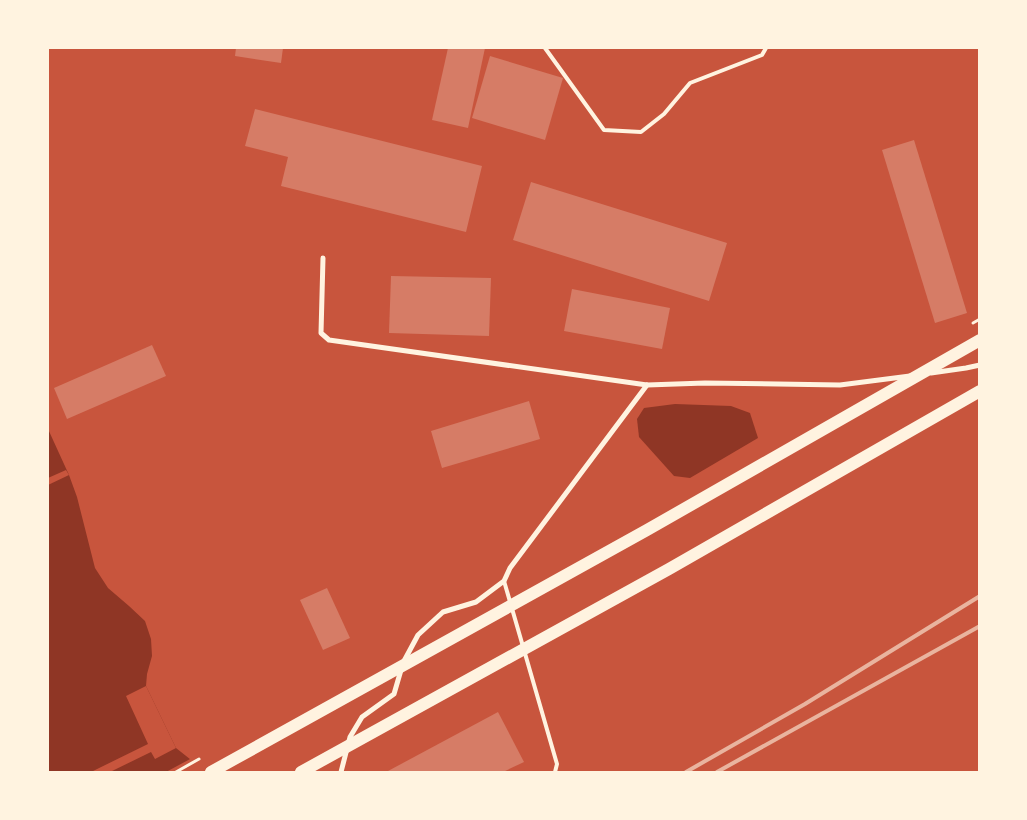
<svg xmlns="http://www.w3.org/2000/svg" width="1027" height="820" viewBox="0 0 1027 820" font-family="'Playfair Display',serif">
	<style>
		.water { fill: #8f3625 }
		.pier { fill: #c8553d }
		.building { fill: #d67c66 }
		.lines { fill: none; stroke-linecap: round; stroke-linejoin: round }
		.path { stroke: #fff3e0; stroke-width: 3 }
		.service { stroke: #fff3e0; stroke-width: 4 }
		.minor { stroke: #fff3e0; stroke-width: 5 }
		.primary { stroke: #fff3e0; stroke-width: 12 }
		.rail { stroke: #e9b49f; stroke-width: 4 }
	</style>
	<rect width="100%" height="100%" fill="#c8553d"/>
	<g class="water">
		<path d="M675,404L731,406L750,413L758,438L690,478L674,476L639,437L637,419L644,408Z"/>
		<path d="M48,429L69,475L77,497L95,568L108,588L129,606L145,621L151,639L152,656L147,674L146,686L176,748L200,767L203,772H48Z"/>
	</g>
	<g class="pier">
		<path d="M66,470L69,475L48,485V478Z"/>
		<path d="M146,686L176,748L155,759L151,752L110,772H91L148,744L126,696Z"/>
		<path d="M192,758L202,765L205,772H166Z"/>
	</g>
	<g class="building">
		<path d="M236,48H283L281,63L235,56Z"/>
		<path d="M448,48H485L468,128L432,120Z"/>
		<path d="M490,56L563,78L545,140L472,118Z"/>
		<path d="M255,109L482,166L466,232L281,186L288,157L245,146Z"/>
		<path d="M914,140L967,313L935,323L882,150Z"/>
		<path d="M531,182L727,243L709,301L513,240Z"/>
		<path d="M391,276L491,278L489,336L389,333Z"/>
		<path d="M572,289L670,308L662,349L564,331Z"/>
		<path d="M152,345L166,376L67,419L54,388Z"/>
		<path d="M529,401L540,439L442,468L431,431Z"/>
		<path d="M327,588L350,638L323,650L300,600Z"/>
		<path d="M498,712L524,762L503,772H389L388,771Z"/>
	</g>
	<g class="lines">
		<g class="path">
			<path d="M973,323L980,319"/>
			<path d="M176,772L199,759"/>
		</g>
		<g class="service">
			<path d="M545,48L604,130L641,132L664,114L690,83L762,55L766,48"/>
			<path d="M504,581L557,764L555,772"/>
		</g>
		<g class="minor">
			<path d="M323,258L321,333L329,340L647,385L705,383L840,385L910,376"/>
			<path d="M931,373L966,368L980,365"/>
			<path d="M404,661L418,635L443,612L476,602L504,581L510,568L647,385"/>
			<path d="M341,772L350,737L362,717L394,694L401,670"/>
		</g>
		<g class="primary">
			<path d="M211,772L647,530L980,340"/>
			<path d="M301,772L669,569L980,391"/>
		</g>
		<g class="rail">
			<path d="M686,772L805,704L980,596"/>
			<path d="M717,772L980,626"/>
		</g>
	</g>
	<rect width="1027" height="820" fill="none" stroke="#fff3e0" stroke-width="98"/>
</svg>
